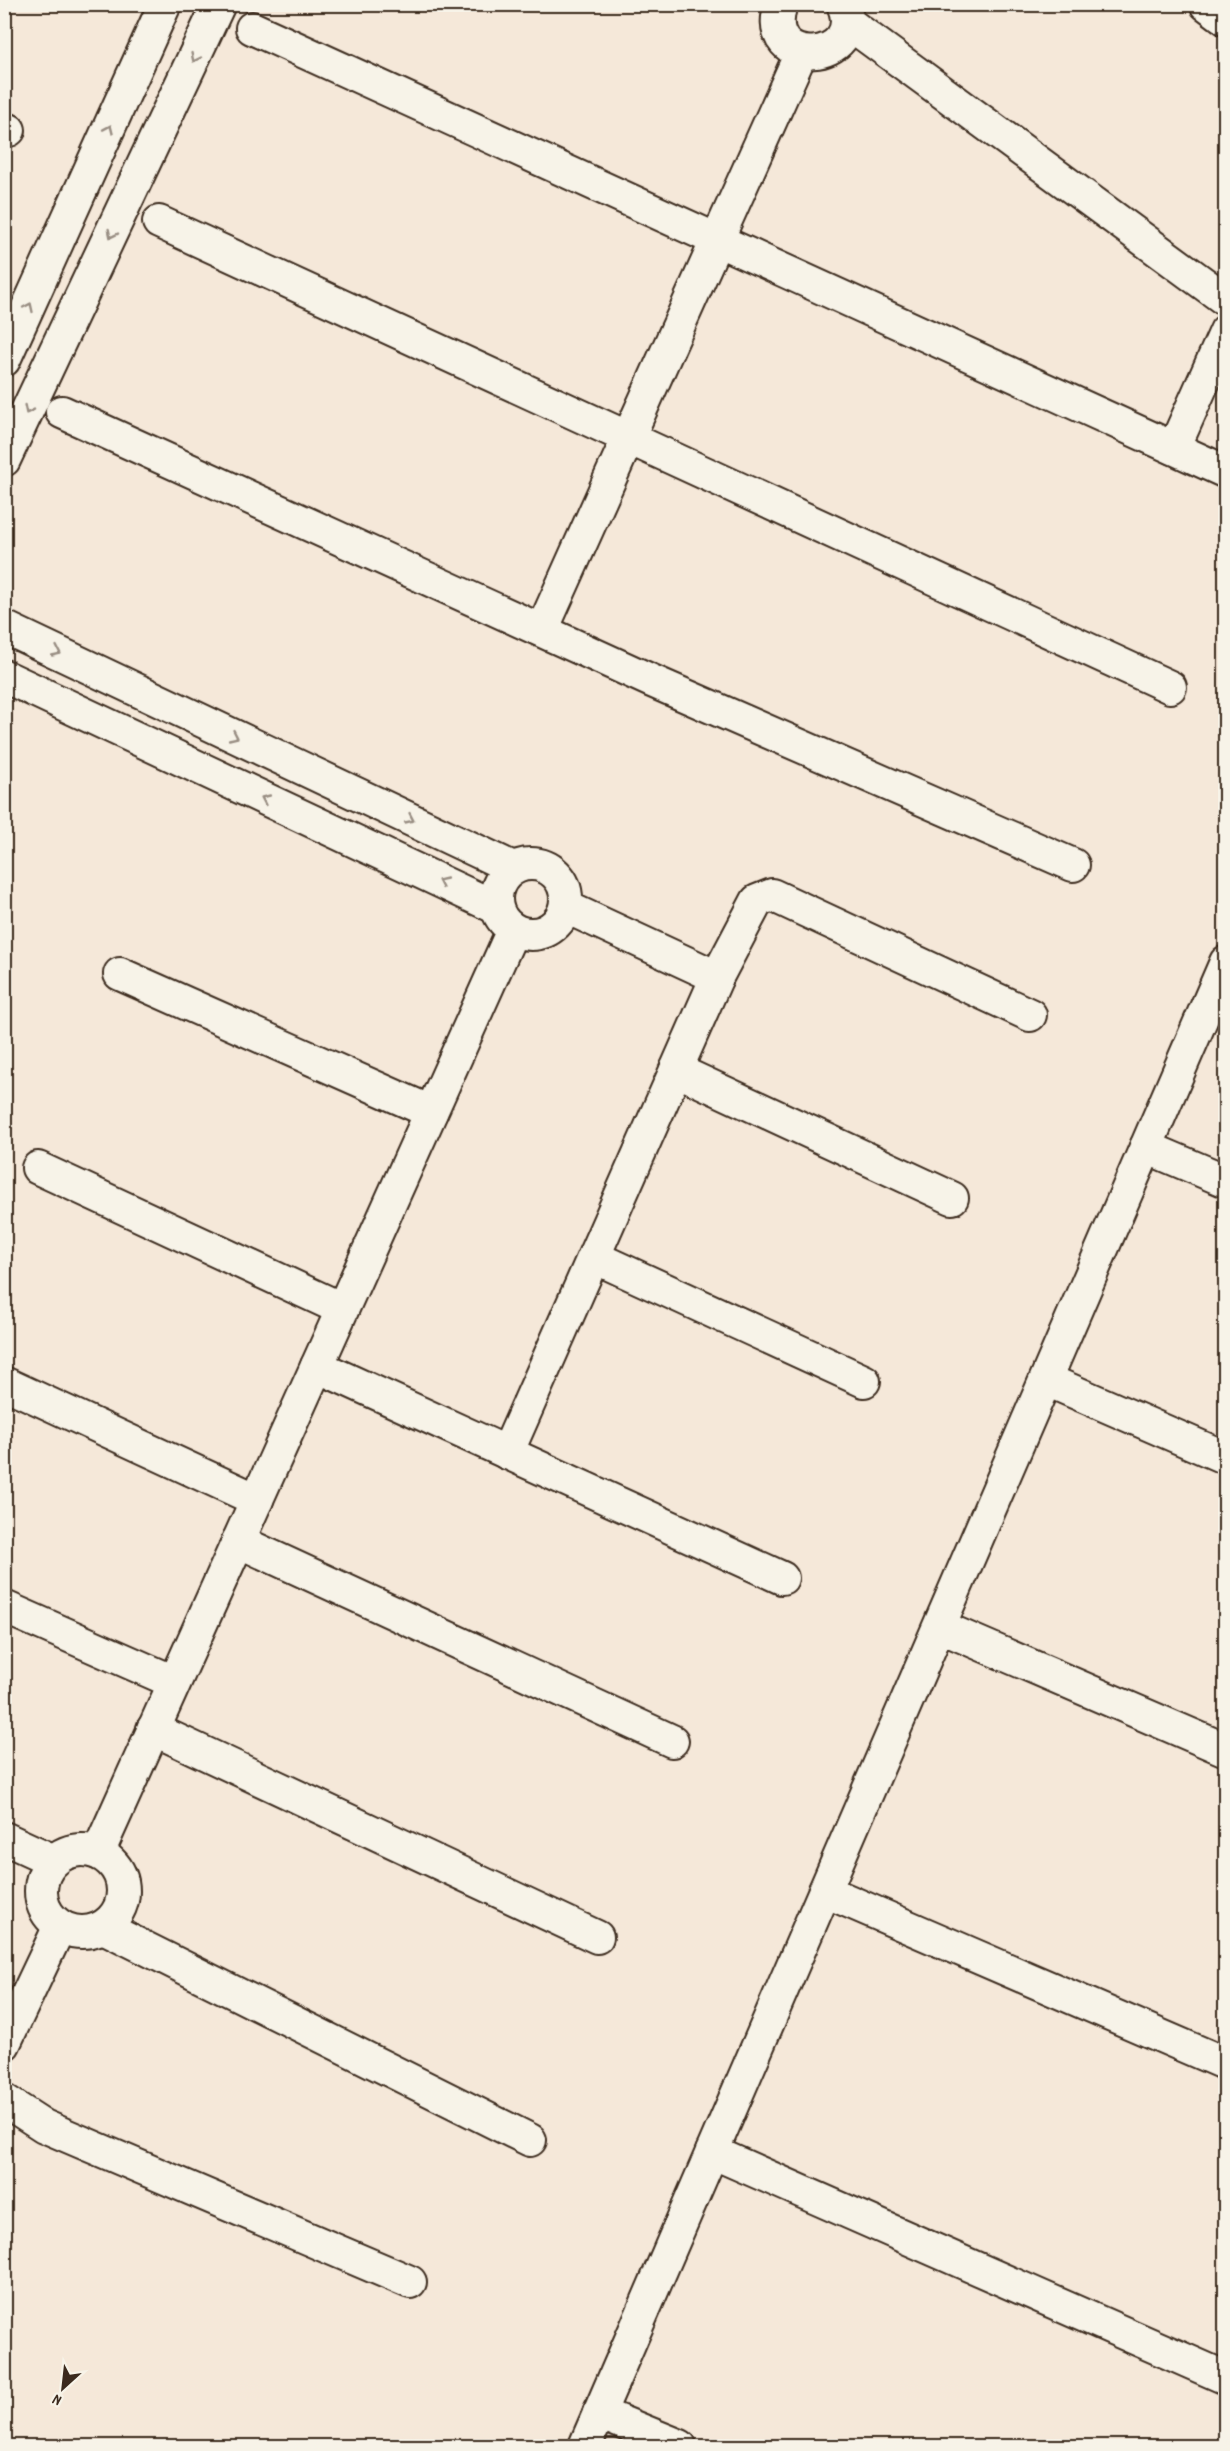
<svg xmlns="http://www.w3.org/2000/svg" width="1230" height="2451" viewBox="0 0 1230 2451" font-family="Dekko,sans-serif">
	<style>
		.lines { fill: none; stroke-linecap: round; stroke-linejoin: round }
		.street-casing { stroke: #3b2a1e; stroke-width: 36 }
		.street { stroke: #f7f3e8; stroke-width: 32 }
		.oneway { stroke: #998e83 }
	</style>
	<rect width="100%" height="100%" fill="#f5e8d9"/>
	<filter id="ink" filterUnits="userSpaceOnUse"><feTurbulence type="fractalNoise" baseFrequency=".0167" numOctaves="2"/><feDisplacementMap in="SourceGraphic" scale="12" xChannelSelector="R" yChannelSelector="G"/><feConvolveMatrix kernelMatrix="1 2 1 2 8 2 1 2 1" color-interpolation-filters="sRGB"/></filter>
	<g filter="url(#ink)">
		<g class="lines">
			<g class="street-casing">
				<g id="street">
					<path d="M781,4C758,74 869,63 843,4"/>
					<path d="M1206,4L1226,19"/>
					<path d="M847,22L1226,300"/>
					<path d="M252,28L1226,472"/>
					<path d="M4,128L9,130"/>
					<path d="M159,222L1170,687"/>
					<path d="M4,360L165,4"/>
					<path d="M62,412L652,681L1073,865"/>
					<path d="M1174,448L1226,331"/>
					<path d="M4,460L219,4"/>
					<path d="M4,627L513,868"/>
					<path d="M542,630L801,53"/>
					<path d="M4,676L495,907"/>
					<circle cx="531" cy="899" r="35"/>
					<path d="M120,974L431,1112"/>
					<path d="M717,977L757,901L772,895L1030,1015"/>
					<path d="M676,1070L952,1198"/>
					<path d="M1146,1147L1226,1181"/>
					<path d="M38,1168L342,1309"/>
					<path d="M594,1257L864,1381"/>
					<path d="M317,1366L782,1578"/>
					<path d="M1047,1380L1226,1458"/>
					<path d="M4,1383L257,1500"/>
					<path d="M507,1453L717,977L566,907"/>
					<path d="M238,1541L672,1741"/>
					<path d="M4,1607L174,1682"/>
					<path d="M941,1627L1226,1750"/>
					<path d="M153,1729L597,1937"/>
					<path d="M4,1838L54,1861"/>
					<circle cx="82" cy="1891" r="41"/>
					<path d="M98,1853L513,930"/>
					<path d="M825,1891L1226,2064"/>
					<path d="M103,1927L530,2140"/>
					<path d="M4,2044L60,1926"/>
					<path d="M4,2100L44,2126L410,2282"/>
					<path d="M712,2152L1226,2378"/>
					<path d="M599,2413L680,2446"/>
					<path d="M585,2446L1226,962"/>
				</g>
			</g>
			<use href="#street" class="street"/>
		</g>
		<defs><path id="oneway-chevron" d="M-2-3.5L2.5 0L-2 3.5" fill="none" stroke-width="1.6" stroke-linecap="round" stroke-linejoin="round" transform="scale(1.5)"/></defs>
		<g class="oneway">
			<use href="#oneway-chevron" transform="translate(195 58) rotate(115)"/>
			<use href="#oneway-chevron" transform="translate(109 129) rotate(-66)"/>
			<use href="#oneway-chevron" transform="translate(112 234) rotate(116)"/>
			<use href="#oneway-chevron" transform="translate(29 307) rotate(-65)"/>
			<use href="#oneway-chevron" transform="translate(28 410) rotate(116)"/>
			<use href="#oneway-chevron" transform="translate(57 652) rotate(25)"/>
			<use href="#oneway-chevron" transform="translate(234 736) rotate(25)"/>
			<use href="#oneway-chevron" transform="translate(265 799) rotate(-155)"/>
			<use href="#oneway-chevron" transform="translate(410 819) rotate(25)"/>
			<use href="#oneway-chevron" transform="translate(442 882) rotate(-155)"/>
		</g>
	</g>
	<rect width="1230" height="2451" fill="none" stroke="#f7f3e8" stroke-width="24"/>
	<rect x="12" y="12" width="1206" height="2427" fill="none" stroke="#3b2a1e" stroke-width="2" filter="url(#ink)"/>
	<g transform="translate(63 2388) rotate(207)" stroke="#f7f3e8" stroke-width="4.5" paint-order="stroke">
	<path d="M0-4.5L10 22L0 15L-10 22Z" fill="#3b2a1e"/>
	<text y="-9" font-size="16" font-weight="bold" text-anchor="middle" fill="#3b2a1e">N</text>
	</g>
</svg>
